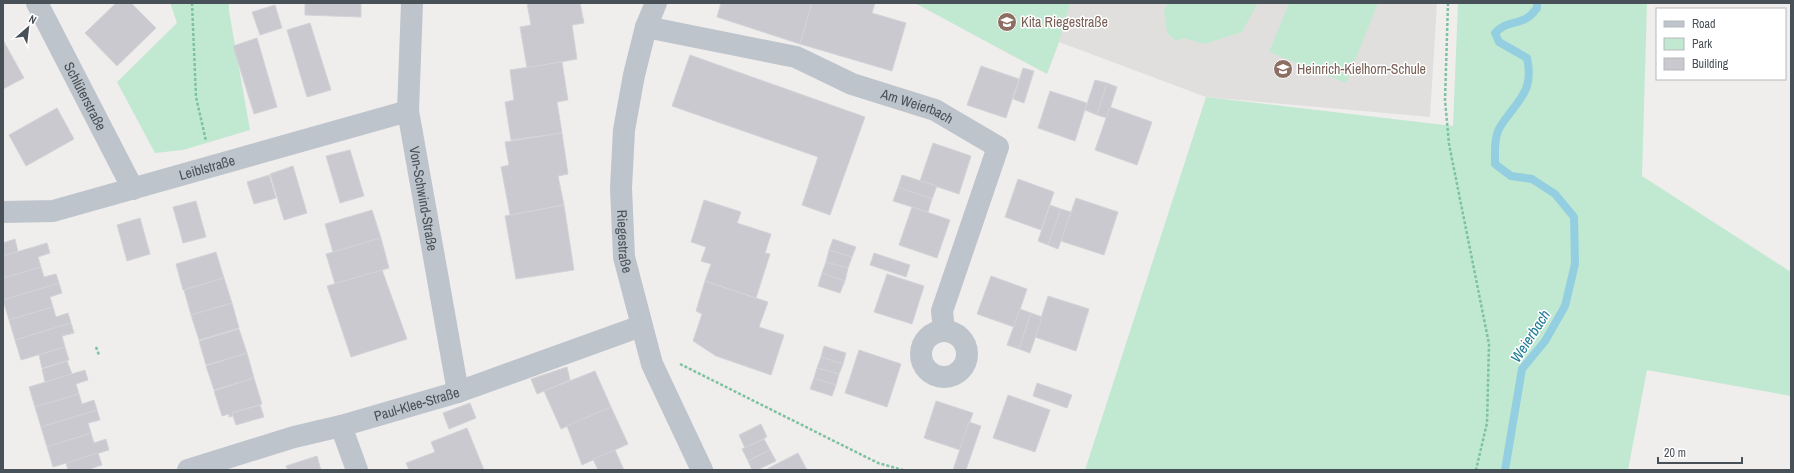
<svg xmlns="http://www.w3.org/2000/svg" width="1794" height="473" viewBox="0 0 1794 473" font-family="'Archivo Narrow',sans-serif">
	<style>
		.education { fill: #e1dfde }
		.green { fill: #c1e9d1 }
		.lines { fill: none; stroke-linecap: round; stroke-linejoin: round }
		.stream { stroke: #93cfe0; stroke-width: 8 }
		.building { fill: #c9c9cf; stroke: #d2d4d8 }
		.path { stroke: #7dc2a1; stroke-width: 2.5; stroke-dasharray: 3 2; stroke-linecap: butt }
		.minor { stroke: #bdc4cb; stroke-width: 22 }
		.labels { text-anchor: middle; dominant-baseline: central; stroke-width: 3; stroke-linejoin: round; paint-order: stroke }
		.education-label { font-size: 14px; fill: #785e54; stroke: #fff; text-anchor: start }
		.street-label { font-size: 14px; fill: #485058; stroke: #fff }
		.water-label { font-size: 15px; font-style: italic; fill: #1e7a95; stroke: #fff }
	</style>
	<rect width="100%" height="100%" fill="#f0eded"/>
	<path class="education" d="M915,3H1437L1430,117L1206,97L1059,42L1047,74Z"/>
	<g class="green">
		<path d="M170,3H229V11L250,130L183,150L155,153L117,82L177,23Z"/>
		<path d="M915,3H1070L1059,42L1047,74Z"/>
		<path d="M1168,3H1258L1242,32L1204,44L1184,38L1176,41L1167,33L1164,10Z"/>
		<path d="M1289,3H1378L1346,83L1269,52Z"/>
		<path d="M1458,3H1647L1642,176L1791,272V396L1647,370L1628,470H1085L1206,97L1453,126Z"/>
	</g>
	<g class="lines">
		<path class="stream" d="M1505,470L1522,369L1545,341L1565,306L1575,264L1574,217L1555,194L1532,179L1511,176L1495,164C1495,152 1494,137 1500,127C1516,101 1535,93 1527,58L1499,42L1495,33C1505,22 1513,25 1525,19C1530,17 1534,12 1537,8V3"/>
	</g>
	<g class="building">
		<path d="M116,3H131L156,28L117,66L85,33Z"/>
		<path d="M305,3H361V17L305,15Z"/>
		<path d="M527,3H580L584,23L572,25L577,59L527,68L520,27L531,25Z"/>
		<path d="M721,3H812L800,44L717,17Z"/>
		<path d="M812,3H875L872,13L906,23L892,71L800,44Z"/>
		<path d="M275,5L282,28L260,35L252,12Z"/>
		<path d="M310,23L331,90L307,97L287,30Z"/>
		<path d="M257,38L277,107L254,114L233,46Z"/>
		<path d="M3,40L24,78L3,89Z"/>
		<path d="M690,55L865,117L830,215L802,205L818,157L672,106Z"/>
		<path d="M562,62L568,100L557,102L562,133L511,140L505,102L514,100L510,70Z"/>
		<path d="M981,66L1019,79L1006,118L967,105Z"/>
		<path d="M1023,68L1034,71L1024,103L1013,99Z"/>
		<path d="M1095,80L1107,83L1097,115L1085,110Z"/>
		<path d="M1107,83L1117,87L1107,118L1097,115Z"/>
		<path d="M1050,91L1087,103L1075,141L1038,128Z"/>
		<path d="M1110,107L1152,122L1137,165L1095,150Z"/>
		<path d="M57,108L74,139L26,166L9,135Z"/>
		<path d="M562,133L568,174L558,176L564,205L510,215L501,167L509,165L505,142Z"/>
		<path d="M933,143L971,156L959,194L920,181Z"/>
		<path d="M350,150L364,196L340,203L326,156Z"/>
		<path d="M293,166L307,213L284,220L270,174Z"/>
		<path d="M269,175L276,198L254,204L247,182Z"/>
		<path d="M902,175L937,186L932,199L898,187Z"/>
		<path d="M1018,179L1054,192L1041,230L1005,217Z"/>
		<path d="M898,187L932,199L928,212L893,201Z"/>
		<path d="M1076,198L1118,212L1104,255L1061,241Z"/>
		<path d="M704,200L741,212L737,223L771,234L765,253L770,254L756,298L705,281L711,264L701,261L706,247L691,242Z"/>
		<path d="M196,201L206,237L183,243L173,207Z"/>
		<path d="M564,205L574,270L516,279L505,216Z"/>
		<path d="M1050,205L1061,209L1048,245L1038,241Z"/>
		<path d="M912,207L950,220L937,258L899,245Z"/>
		<path d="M1061,209L1071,212L1058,249L1048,245Z"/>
		<path d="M372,210L381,238L333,252L325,224Z"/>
		<path d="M140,218L150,254L127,261L117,225Z"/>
		<path d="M381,238L389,268L335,284L326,254Z"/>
		<path d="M15,239L18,252L3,256V243Z"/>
		<path d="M833,239L856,247L852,257L829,250Z"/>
		<path d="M47,243L50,253L38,257L41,267L3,278V256Z"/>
		<path d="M829,250L852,257L848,268L826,262Z"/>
		<path d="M216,252L224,278L183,290L176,264Z"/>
		<path d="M874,253L910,265L906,277L870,265Z"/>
		<path d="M826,262L848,268L845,281L822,273Z"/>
		<path d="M41,267L44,277L56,274L59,283L3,300V278Z"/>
		<path d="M382,270L407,339L351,357L327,286Z"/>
		<path d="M822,273L845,281L840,293L818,286Z"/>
		<path d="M887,274L924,286L912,324L874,312Z"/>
		<path d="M991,276L1027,289L1014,327L977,314Z"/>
		<path d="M224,278L232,303L191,315L184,290Z"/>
		<path d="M705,281L768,302L759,327L784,335L771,375L716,356L693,341L702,314L696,311Z"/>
		<path d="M59,283L62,293L50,297L53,307L9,320L3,300Z"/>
		<path d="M1048,296L1089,309L1076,351L1035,337Z"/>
		<path d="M232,303L239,328L199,340L191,315Z"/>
		<path d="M53,307L56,317L68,313L71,323L15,340L9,320Z"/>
		<path d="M1020,309L1031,313L1019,349L1007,345Z"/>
		<path d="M1031,313L1042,317L1030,353L1019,349Z"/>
		<path d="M71,323L74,333L62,336L65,347L21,360L15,340Z"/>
		<path d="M239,329L247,353L206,365L199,341Z"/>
		<path d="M824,346L846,353L843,364L821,357Z"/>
		<path d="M65,347L69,360L42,368L39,355Z"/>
		<path d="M859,350L901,364L887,407L845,393Z"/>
		<path d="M247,353L254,378L214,390L206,366Z"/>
		<path d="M821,357L843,364L839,374L817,368Z"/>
		<path d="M67,361L72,374L45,382L42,369Z"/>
		<path d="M567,367L570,380L537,394L531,379Z"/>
		<path d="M817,368L839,374L836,385L814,378Z"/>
		<path d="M85,370L88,380L76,384L79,394L35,407L29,387Z"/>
		<path d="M595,371L611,407L561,429L544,391Z"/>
		<path d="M254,378L262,404L232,413L233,416L229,417V414L222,416L214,391Z"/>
		<path d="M814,378L836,385L832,396L810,389Z"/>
		<path d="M1037,383L1072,395L1067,408L1033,396Z"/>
		<path d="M79,394L82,404L94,400L97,410L41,427L35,407Z"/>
		<path d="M1008,395L1050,410L1035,452L993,438Z"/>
		<path d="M936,401L973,413L960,450L924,438Z"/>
		<path d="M470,403L476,418L449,429L443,413Z"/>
		<path d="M260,405L264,417L236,425L232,413Z"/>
		<path d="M611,407L628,444L582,465L567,426Z"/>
		<path d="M97,410L100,420L88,423L91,433L47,447L41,427Z"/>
		<path d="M969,422L981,426L966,470H953Z"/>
		<path d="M761,424L767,437L745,448L739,435Z"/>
		<path d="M467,428L484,470H409L406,463L435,452L431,442Z"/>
		<path d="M91,433L94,443L106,439L109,450L53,467L47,447Z"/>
		<path d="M764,439L770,450L748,461L742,449Z"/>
		<path d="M615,450L624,470H598L593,459Z"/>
		<path d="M770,450L776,461L757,470H752L748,461Z"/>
		<path d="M98,453L102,465L87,470H68L66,463Z"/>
		<path d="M798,453L807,470H765Z"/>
		<path d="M317,456L321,470H288L286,466Z"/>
	</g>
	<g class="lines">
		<g class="path">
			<path d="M192,3L196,97L206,141"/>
			<path d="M1448,3L1445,100L1449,144L1489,344L1487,423L1476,470"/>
			<path d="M96,347L99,355"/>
			<path d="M680,364L878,463L903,470"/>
		</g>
		<g class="minor">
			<path id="s1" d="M37,3L133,189"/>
			<path id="s2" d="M412,3L408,111L458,392"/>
			<path id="s3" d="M656,3L646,27L634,75L624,130L621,188L624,257L652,364L702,470"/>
			<path id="s4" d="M646,27L796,57L852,84L935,110L998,147L942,311L944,331"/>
			<path id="s5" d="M3,212L53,211L408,111"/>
			<circle cx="944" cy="354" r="23"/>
			<path d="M341,426L357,470"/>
			<path id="s6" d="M188,470L294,437L341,426L458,392L641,326"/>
		</g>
	</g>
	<defs>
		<g id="school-disc" transform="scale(1)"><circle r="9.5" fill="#8d6e63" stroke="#fff"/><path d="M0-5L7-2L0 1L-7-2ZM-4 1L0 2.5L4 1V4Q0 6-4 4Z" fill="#fff"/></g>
	</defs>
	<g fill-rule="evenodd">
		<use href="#school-disc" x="1007" y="22"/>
		<use href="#school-disc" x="1283" y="69"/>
	</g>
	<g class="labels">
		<g class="education-label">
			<text x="1021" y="22">Kita Riegestraße</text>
			<text x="1297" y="69">Heinrich-Kielhorn-Schule</text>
		</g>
		<g class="street-label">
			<text stroke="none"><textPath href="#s1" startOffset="105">Schlüterstraße</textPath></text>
			<text stroke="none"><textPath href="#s4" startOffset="284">Am Weierbach</textPath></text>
			<text stroke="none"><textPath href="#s5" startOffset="210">Leiblstraße</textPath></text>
			<text stroke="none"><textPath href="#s2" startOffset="197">Von-Schwind-Straße</textPath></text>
			<text stroke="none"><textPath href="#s3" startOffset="243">Riegestraße</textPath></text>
			<text stroke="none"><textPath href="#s6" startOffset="238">Paul-Klee-Straße</textPath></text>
		</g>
		<g class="water-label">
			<text transform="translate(1530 336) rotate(-57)">Weierbach</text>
		</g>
	</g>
	<rect width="1794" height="473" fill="none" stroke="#485058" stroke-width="8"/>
	<rect x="1656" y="8" width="130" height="72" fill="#ffffff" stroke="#b6b9bc"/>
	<rect x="1664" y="21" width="20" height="6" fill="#bdc4cb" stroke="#b6b9bc"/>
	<text x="1692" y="28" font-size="12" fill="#485058">Road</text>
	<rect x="1664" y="38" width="20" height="12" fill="#c1e9d1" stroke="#b6b9bc"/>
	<text x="1692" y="48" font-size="12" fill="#485058">Park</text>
	<rect x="1664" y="58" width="20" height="12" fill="#c9c9cf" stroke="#b6b9bc"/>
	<text x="1692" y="68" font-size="12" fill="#485058">Building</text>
	<g transform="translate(28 28) rotate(28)" stroke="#ffffff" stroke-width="3" paint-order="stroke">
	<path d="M0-3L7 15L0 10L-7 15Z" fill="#485058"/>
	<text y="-6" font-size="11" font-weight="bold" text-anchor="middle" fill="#485058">N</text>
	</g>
	<path d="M1658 457v6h84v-6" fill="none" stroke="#485058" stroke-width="2"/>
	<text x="1664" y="457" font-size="12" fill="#485058" stroke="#ffffff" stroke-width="3" paint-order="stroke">20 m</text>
</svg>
